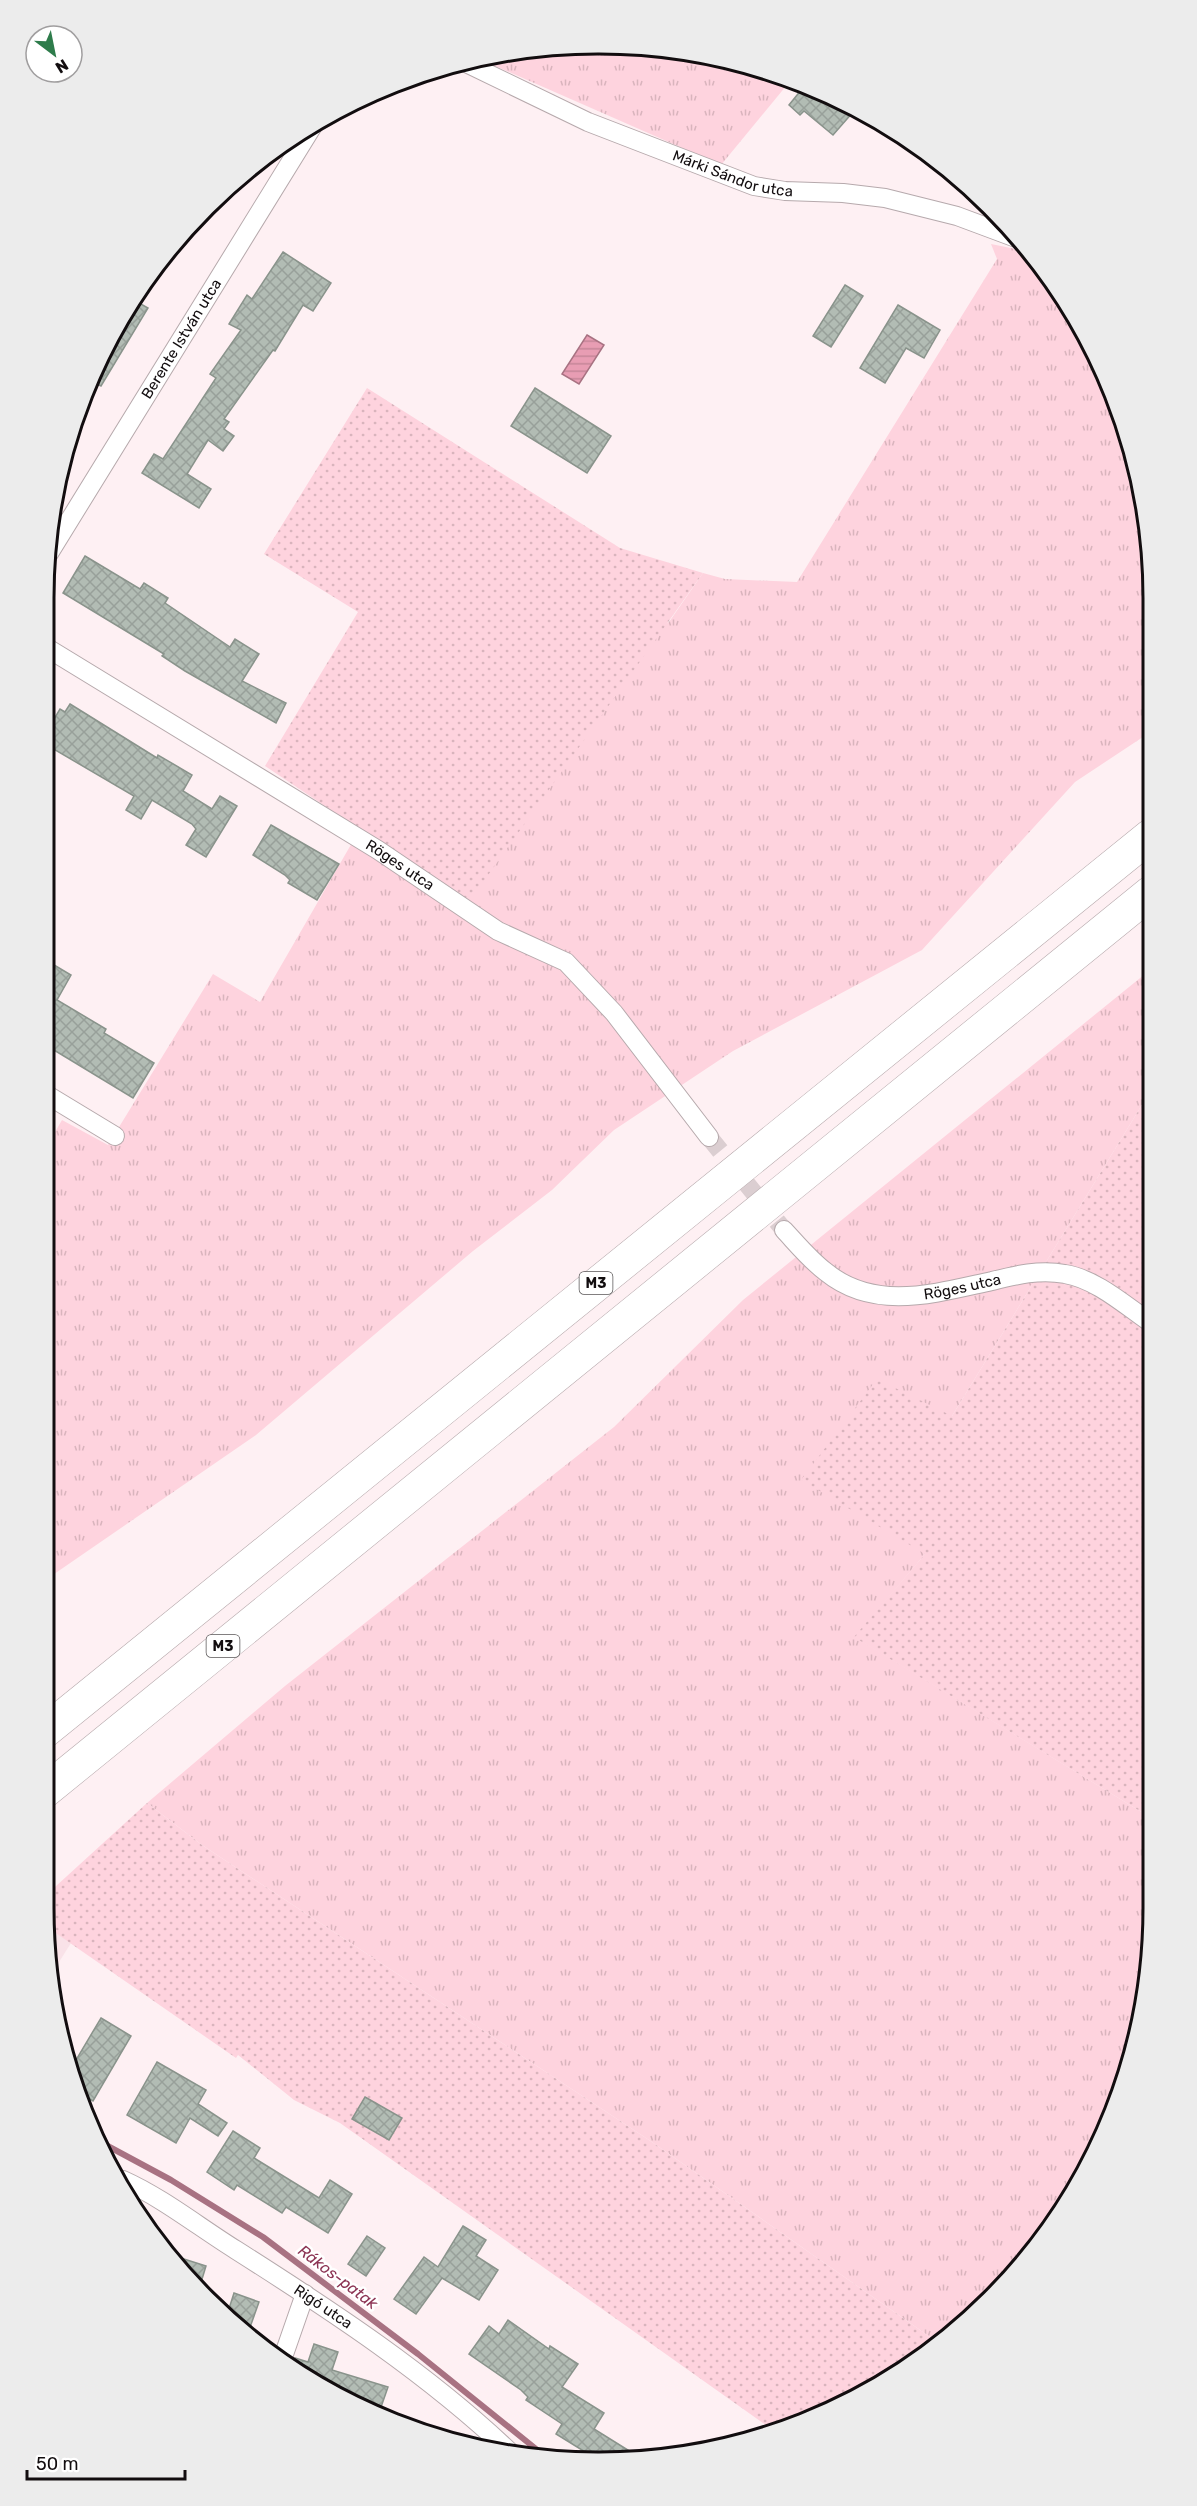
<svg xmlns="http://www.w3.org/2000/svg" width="1197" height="2506" viewBox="0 0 1197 2506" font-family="Rubik,sans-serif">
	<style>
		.built { fill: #f9e2e8 }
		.grass { fill: url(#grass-tufts) }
		.park { fill: url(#park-dots) }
		.water { fill: url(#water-rules); stroke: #a87282; stroke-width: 1.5 }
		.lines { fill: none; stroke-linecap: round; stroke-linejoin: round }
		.stream { stroke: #a87282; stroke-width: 6 }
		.building { fill: url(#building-cross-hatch); stroke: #89938b; stroke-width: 1.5 }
		.minor-tunnel { stroke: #dbced1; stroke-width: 18; stroke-dasharray: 18 9; stroke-linecap: butt }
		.minor-casing { stroke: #b6a9ac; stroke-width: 20 }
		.motorway-casing { stroke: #b6a9ac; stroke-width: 34 }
		.minor { stroke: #fff; stroke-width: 18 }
		.motorway { stroke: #fff; stroke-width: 33 }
		.labels { text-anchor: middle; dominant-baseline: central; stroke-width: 5; stroke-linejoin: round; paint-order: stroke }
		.shield { fill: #fff; stroke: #595657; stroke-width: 1.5 }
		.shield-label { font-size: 14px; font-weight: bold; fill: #120d0f }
		.street-label { font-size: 15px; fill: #120d0f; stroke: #fff }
		.water-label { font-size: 16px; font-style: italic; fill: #8c3454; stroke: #fff }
		.rim { fill: none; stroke: #120d0f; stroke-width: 3 }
	</style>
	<defs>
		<pattern id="grass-tufts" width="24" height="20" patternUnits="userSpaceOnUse" patternTransform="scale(1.5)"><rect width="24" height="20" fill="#fed3de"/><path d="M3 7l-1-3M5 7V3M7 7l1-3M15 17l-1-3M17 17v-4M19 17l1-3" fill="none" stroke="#d9b4bd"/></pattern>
		<pattern id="park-dots" width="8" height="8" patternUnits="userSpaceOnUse" patternTransform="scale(1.5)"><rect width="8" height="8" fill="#fed3de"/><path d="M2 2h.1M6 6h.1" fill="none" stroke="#d9b4bd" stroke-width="1.8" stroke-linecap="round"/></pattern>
		<pattern id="water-rules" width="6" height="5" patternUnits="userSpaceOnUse" patternTransform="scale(1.5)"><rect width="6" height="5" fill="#e89db3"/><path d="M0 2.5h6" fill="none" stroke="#c68699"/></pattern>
		<pattern id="building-cross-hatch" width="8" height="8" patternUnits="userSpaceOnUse" patternTransform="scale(1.5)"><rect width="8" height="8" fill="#b2bcb4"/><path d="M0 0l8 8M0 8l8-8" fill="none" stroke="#98a09a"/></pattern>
	</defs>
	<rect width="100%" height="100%" fill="#fef0f3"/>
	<path class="built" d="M47,1927L71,1943L54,1970Z"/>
	<g class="grass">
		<path d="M599,44L707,54L791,80L721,165L477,58L491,54Z"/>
		<path d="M991,244L1030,252L1039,261L1111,386L1149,526V733L1075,782L922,950L733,1051L614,1130L552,1190L473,1251L256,1435L44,1581V1151L62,1120L108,1145L213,974L260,1002L360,829L669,622L703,573L725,579L797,582L997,259Z"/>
		<path d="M1150,970L1151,1090L952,1416L925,1554L855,1637L1153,1819V1908L1143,2016L1111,2120L1016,2274L940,2344L649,2140L202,1845L147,1803L285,1686L614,1427L743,1300Z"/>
	</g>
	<g class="park">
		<path d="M367,388L620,548L703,573L469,902L265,766L358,612L264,554Z"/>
		<path d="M1151,1090L1153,1819L854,1637L925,1554L801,1480L877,1379L952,1416Z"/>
		<path d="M147,1803L202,1845L649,2140L940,2344L844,2405L770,2428L340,2123L294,2100L238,2055L236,2058L47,1927L44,1897Z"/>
	</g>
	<path class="water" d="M587,335L604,345L579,384L562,374Z"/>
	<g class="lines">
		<path class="stream" d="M104,2144L171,2180L263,2237L418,2354L541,2453"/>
	</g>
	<g class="building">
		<path d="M806,84L854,111L833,135L804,111L800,115L789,105Z"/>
		<path d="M283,252L331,283L313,311L303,305L275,351L273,350L224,419L229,422L224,429L234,436L223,451L208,440L187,474L211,489L199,508L142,473L154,454L163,459L216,378L210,374L241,330L229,324L247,295L252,299Z"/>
		<path d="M845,285L863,296L831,347L813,336Z"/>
		<path d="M132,299L148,308L101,386L89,380Z"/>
		<path d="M898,305L940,330L924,358L906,348L885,383L860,368Z"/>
		<path d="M535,388L611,436L587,473L511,426Z"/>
		<path d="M85,556L140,589L144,583L168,598L165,603L230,647L235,639L259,654L242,681L286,703L276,723L185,671L162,656L164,654L63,593Z"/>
		<path d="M70,704L157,758L158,755L192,775L183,791L212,809L220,796L237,806L206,857L186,845L196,829L192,824L152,800L141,819L126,810L134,796L45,744L55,727L51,724L60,709L65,712Z"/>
		<path d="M271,825L339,864L317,900L288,883L290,880L285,875L253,855Z"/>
		<path d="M44,959L71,975L57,1000L106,1029L104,1033L154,1063L133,1098L44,1044Z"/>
		<path d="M101,2018L131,2036L93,2101L76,2091L70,2070Z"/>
		<path d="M157,2062L206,2090L198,2104L227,2123L218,2136L190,2118L176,2143L127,2115Z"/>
		<path d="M365,2097L402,2118L389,2140L352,2119Z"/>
		<path d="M233,2131L260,2148L254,2158L319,2198L330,2180L352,2194L328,2233L286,2207L282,2213L237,2185L234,2190L207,2172Z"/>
		<path d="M463,2226L486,2240L476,2256L498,2270L479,2300L442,2278L416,2314L394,2299L424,2257L438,2267Z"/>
		<path d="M367,2236L385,2248L366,2276L348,2264Z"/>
		<path d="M165,2253L206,2266L199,2289L189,2278Z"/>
		<path d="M234,2293L259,2302L249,2330L232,2324L226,2318Z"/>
		<path d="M508,2320L549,2349L550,2346L578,2364L562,2387L604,2413L594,2429L639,2457L590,2455L556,2434L562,2424L526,2400L528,2397L521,2390L469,2354L489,2326L499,2334Z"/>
		<path d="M314,2344L338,2352L332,2370L388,2387L380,2410L321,2388L291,2367L295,2358L308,2362Z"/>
	</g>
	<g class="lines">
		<path class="minor-tunnel" d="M709,1137L784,1230"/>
		<g class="minor-casing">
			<g id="minor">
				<path id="s1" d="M464,62L588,122L754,186L785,191L843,193L885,198L957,216L1016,238"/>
				<path id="s2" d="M48,555L314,124"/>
				<path id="s3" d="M44,646L378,850L498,931L566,962L614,1013L709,1137"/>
				<path d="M44,1093L115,1136"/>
				<path id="s4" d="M784,1230C797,1244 810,1260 826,1272C875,1312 936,1293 992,1281C1016,1275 1040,1269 1065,1274C1096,1279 1126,1306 1151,1323"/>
				<path id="s5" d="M123,2180C163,2198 199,2227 236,2250C332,2311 428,2374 510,2452"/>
				<path d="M282,2360L305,2294"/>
			</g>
		</g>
		<g class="motorway-casing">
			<g id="motorway">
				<path d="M44,1732L1150,836"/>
				<path d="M44,1792L1150,893"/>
			</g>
		</g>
		<use href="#minor" class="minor"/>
		<use href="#motorway" class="motorway"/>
	</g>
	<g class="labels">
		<g class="shield">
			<rect x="579.5" y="1272" width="33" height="22" rx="4.5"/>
			<rect x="206.5" y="1635" width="33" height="22" rx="4.5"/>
		</g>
		<g class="shield-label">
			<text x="596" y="1283">M3</text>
			<text x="223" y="1646">M3</text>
		</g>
		<g class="street-label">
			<text stroke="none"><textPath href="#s1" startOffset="292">Márki Sándor utca</textPath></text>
			<text stroke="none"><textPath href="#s2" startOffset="254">Berente István utca</textPath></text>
			<text stroke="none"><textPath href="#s3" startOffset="418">Röges utca</textPath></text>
			<text stroke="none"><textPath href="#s4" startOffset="202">Röges utca</textPath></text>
			<text stroke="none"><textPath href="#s5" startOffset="237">Rigó utca</textPath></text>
		</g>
		<g class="water-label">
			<text transform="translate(338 2277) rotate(37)">Rákos-patak</text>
		</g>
	</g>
	<path d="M0 0H1197V2506H0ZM598 54H599A544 544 0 0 1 1143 598V1908A544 544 0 0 1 599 2452H598A544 544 0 0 1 54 1908V598A544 544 0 0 1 598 54Z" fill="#ececec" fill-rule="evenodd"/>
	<path class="rim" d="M598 54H599A544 544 0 0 1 1143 598V1908A544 544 0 0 1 599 2452H598A544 544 0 0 1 54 1908V598A544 544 0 0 1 598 54Z"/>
	<g transform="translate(54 54) rotate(148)"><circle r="28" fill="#ffffff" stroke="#a09e9f" stroke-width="1.5"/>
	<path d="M0-4.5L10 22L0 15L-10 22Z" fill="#2e7c4b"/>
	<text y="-9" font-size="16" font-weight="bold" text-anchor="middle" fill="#120d0f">N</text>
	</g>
	<path d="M27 2470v9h158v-9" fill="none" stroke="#120d0f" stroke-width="3"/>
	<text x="36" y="2470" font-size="18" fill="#120d0f" stroke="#ffffff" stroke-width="4.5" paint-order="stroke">50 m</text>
</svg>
